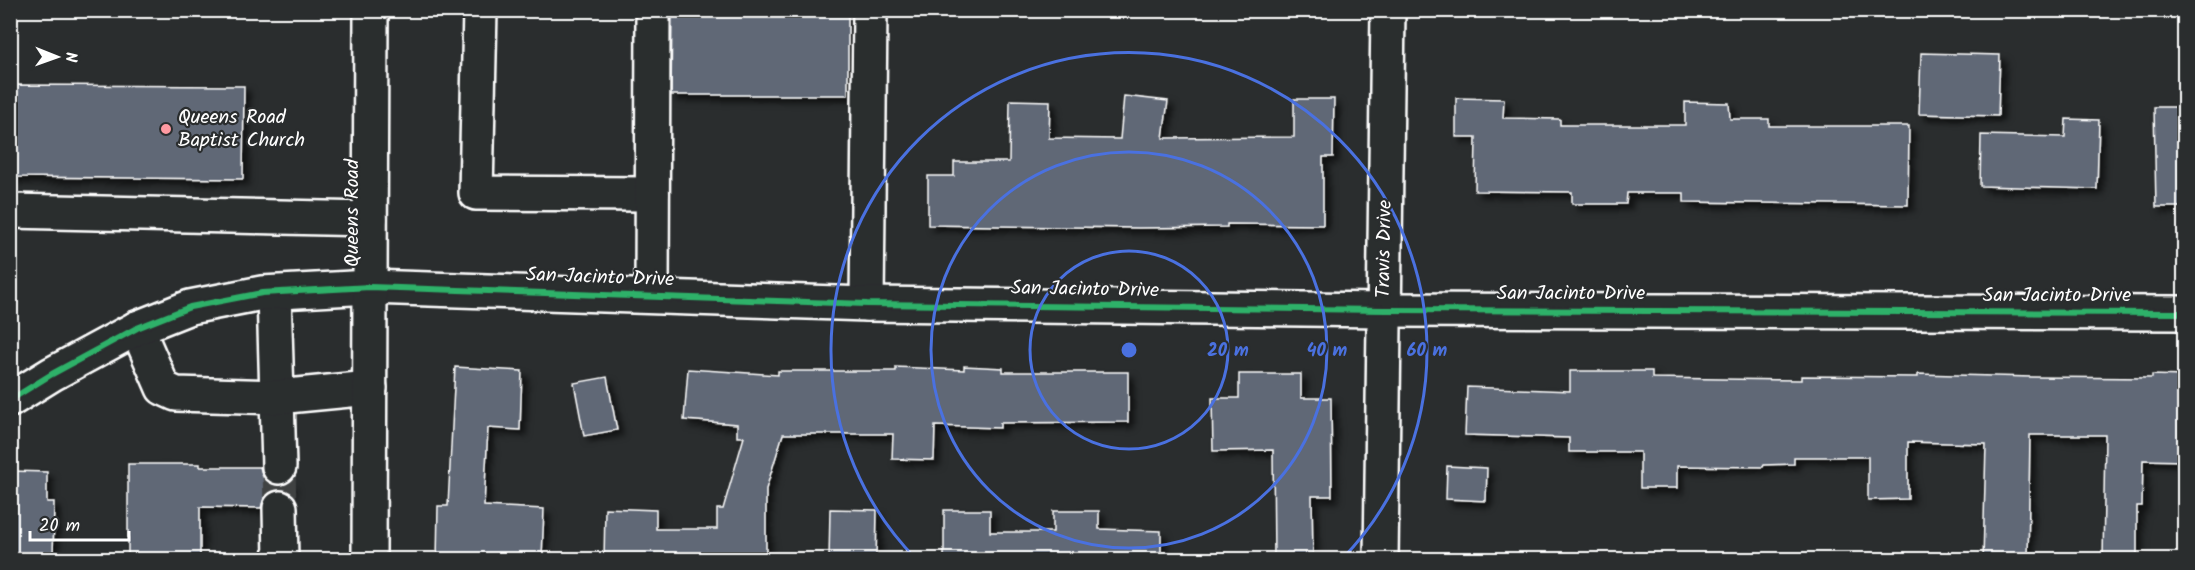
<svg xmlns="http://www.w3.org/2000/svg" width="2195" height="570" viewBox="0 0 2195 570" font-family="Kalam,sans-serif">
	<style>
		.building { fill: #616876; stroke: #fff; stroke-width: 1.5; filter: url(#shadow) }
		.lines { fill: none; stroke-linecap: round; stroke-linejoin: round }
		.minor-tunnel { stroke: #3f4243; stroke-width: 33; stroke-dasharray: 33 16; stroke-linecap: butt }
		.minor-casing { stroke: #fff; stroke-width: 38 }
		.minor { stroke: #2a2d2e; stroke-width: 33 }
		.cycleway-casing { stroke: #2a2d2e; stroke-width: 10 }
		.cycleway { stroke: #2db169; stroke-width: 6 }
		.ring { fill: none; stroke: #4a71e0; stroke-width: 3 }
		.poi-dot { fill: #ff9aa2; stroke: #2a2d2e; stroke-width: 2 }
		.labels { text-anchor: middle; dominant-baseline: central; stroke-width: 4.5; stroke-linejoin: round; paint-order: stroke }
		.poi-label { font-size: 20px; fill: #fff; stroke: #2a2d2e; text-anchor: start }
		.street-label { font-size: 20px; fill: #fff; stroke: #2a2d2e }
		.centre { fill: #4a71e0; stroke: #2a2d2e; stroke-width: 3 }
		.ring-label { font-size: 18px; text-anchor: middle; font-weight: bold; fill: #4a71e0; stroke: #2a2d2e; stroke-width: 4.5; stroke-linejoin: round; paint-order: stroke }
	</style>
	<defs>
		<filter id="shadow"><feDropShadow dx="5.5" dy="5.5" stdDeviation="3" flood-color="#0009"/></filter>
	</defs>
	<rect width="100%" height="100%" fill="#2a2d2e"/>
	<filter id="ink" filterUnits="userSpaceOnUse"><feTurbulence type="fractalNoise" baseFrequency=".0167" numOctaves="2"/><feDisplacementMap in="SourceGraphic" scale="12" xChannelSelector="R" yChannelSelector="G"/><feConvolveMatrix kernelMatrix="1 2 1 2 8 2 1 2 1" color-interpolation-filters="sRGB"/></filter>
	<g filter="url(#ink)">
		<g class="building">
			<path d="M672,10H848V95H671Z"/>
			<path d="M1921,53L2000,55L1998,116L1919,114Z"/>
			<path d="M10,85L244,86L243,179L10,177Z"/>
			<path d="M1124,96L1168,101L1163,138L1294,137V99H1334L1333,157H1323V225L1227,224V227L1139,228L928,225V176H954V162H1009L1010,100L1050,101L1049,138L1120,139Z"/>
			<path d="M1456,98L1504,99L1503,118L1560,119V125H1685V102L1729,103L1730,119H1769V126H1909L1908,205L1684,202V193H1627L1626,204H1572V192L1475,191L1476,137H1456Z"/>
			<path d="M2154,107H2184V207H2156Z"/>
			<path d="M2066,119L2099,120L2097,189L1980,186L1981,135L2065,137Z"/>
			<path d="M964,366L1003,368V372H1128V422L1000,423V428L935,426L934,460L892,459L893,434H783L766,489V560H604L605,508L656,510V529H717V509H723L744,437H737V424L684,420L688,369L778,375V371H896V367L964,370Z"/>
			<path d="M455,367L522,371L520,430L488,428L484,506L544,509L542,557H519V560H437L438,506H448Z"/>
			<path d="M1570,371H1652V378L1801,380V376L1918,377V374L2032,377L2152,378V375L2184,376V461L2143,460L2142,506H2137V560H2103L2105,435H2030L2028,560H1983L1986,444L1908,442V499L1868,500V457H1794V464L1764,465L1763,467L1677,466V488H1640V452H1569V438L1465,435L1467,387L1570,391Z"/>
			<path d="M1239,374H1301V398H1331L1332,496H1312L1313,560H1274L1273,450L1213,451L1212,398H1239Z"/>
			<path d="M607,377L617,430L584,436L574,383Z"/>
			<path d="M128,464H200V467H260L263,477L271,484L280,486L290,482V493L280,489L271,492L264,498L261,508L200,507V560H128Z"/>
			<path d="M1447,466L1487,468L1486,501L1446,499Z"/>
			<path d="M10,471L47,472V502H54L53,560H10Z"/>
			<path d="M830,509L877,510L876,560H829Z"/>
			<path d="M944,510H990V532H1053V511H1099V529L1161,531V560H944Z"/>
		</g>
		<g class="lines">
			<path class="minor-tunnel" d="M279,467L280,508"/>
			<g class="minor-casing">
				<g id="minor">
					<path d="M480,10L476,193L652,194"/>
					<path d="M10,211L370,219"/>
					<path d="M274,293L279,467"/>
					<path d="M652,296L653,10"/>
					<path d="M867,304L870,10"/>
					<path d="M137,328L163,388L176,394L277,397L370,388"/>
					<path d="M10,400L52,374L137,328L190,307L262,293L370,287L867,304L1384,310L2184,313"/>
					<path d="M280,508L281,560"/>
					<path d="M369,560L371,10"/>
					<path d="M1381,560L1388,10"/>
				</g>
			</g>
			<use href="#minor" class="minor"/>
			<g class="cycleway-casing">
				<path id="cycleway" d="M10,400L52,374L137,328L190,307L262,293L370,287L867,304L1384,310L2184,313"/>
			</g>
			<use href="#cycleway" class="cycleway"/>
		</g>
	</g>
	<g class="ring">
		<circle cx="1129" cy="350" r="99"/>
		<circle cx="1129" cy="350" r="198"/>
		<path d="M916 559A298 298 0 1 1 1342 559"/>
	</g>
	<circle class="poi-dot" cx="166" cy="129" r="6"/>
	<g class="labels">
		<g class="poi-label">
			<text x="178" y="118">Queens Road<tspan x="178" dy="23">Baptist Church</tspan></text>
		</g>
		<g class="street-label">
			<text transform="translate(353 213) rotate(-90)">Queens Road</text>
			<text transform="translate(1385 249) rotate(-89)">Travis Drive</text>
			<text transform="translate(600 278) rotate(2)">San Jacinto Drive</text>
			<text transform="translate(1085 290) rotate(1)">San Jacinto Drive</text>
			<text x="1571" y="294">San Jacinto Drive</text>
			<text x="2057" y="296">San Jacinto Drive</text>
		</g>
	</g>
	<circle cx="1129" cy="350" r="9" class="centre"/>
	<g class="ring-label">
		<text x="1228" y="356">20 m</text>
		<text x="1327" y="356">40 m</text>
		<text x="1427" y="356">60 m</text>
	</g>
	<rect width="2195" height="570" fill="none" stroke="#2a2d2e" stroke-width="36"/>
	<rect x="18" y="18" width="2159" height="534" fill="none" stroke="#fff" stroke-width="2" filter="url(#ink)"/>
	<g transform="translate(57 57) rotate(91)" stroke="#2a2d2e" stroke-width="4.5" paint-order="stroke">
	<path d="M0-4.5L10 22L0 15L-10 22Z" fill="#ffffff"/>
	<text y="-9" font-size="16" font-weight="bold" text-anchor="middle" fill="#ffffff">N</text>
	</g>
	<path d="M30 531v9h99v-9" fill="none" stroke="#ffffff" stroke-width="3"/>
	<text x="39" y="531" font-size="18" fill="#ffffff" stroke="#2a2d2e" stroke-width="4.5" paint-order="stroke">20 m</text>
</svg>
